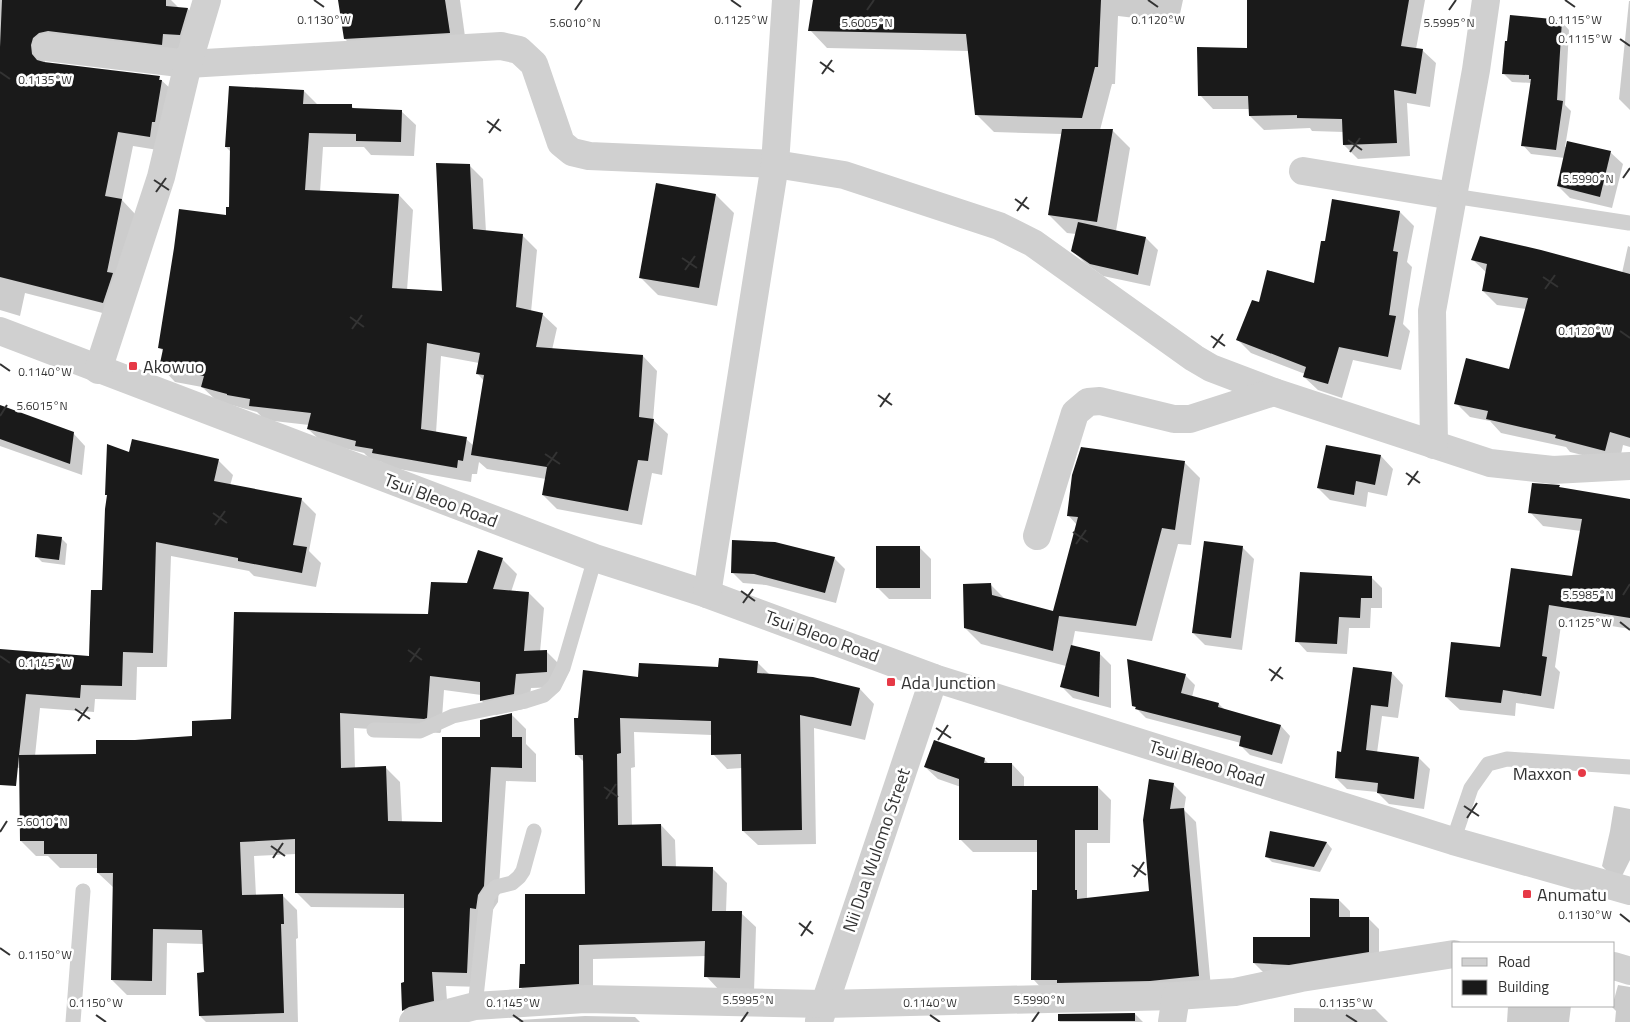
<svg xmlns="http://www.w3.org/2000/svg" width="1630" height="1022" viewBox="0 0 1630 1022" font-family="'Titillium Web',sans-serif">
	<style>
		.shadow { fill: #0003; fill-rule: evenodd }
		.building { fill: #1a1a1a }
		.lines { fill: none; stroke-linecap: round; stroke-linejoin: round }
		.lane { stroke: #d0d0d0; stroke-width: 15 }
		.street { stroke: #d0d0d0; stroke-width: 28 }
		.ticks { fill: none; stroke: #333; stroke-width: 2 }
		.poi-dot { fill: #e63946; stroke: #fff; stroke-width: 2 }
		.labels { text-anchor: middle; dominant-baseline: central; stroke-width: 5; stroke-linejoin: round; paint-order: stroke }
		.poi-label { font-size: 18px; fill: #333; stroke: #fff; text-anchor: start }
		.street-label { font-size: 18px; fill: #333; stroke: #fff }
		.ticks-label { font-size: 12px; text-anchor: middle; fill: #333; stroke: #fff; stroke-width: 5; stroke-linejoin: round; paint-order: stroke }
	</style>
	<rect width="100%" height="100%" fill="#fff"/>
	<g class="shadow">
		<path d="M0,0H171L179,8L188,9L202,23L195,49L178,48L177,59L45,60V64L159,78L174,92L164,151L133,146L122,200L136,215L118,317L25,293L20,316L0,310Z"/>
		<path d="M340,0H460L467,51L363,57L345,39Z"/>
		<path d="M814,0H1183L1178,23L1118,16L1115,84H1112L1100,130H1112L1130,148L1116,231L1146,238L1158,250L1150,286L1103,276L1085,263L1073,251L1076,234L1067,233L1049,215L1062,134L994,132L977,115L969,51L827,48L810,30Z"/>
		<path d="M1249,0H1425L1416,49L1422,50L1436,63L1430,107L1407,103L1410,156L1358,159L1344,145V132L1312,131L1310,128L1264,130L1250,116V109H1213L1200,95L1249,49Z"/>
		<path d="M1629,1H1630V110L1619,99Z"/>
		<path d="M1561,21L1569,30L1565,105L1571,111L1565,147L1610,152L1623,164L1612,208L1570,198L1558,186L1565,158L1531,154L1523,145L1532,83L1512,82L1503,73Z"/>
		<path d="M304,91L318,105L351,106L355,109L401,111L416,125L414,156L371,155L364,147H323L320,192L399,195L413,210L407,290L443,293L469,165L483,179L486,232L522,235L537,250L531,312L542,314L557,328L552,350L643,356L657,371L653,420L668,434L662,475L652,473L642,525L557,509L543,495L546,479L487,469L479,462L477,474H472L471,482L388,467L382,462L371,460L364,453L323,443L308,429L309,425L265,420L257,412L217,401L202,387L175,382L161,367L164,352L160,348L230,209L231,152L226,147ZM441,356L479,363L477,373L484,381L474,446L466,439L436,433Z"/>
		<path d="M657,184L716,195L734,213L717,306L658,295L640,277Z"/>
		<path d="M1400,212L1414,226L1407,262L1412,267L1403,324L1410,331L1401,370L1353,360L1342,398L1318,390L1304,377L1305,374L1251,353L1237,339L1260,304L1315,284L1327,243Z"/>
		<path d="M1628,246L1630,247V447L1623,445L1619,464L1570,452L1566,447L1501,433L1490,421L1470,417L1456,403L1510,370L1526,309L1497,305L1483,291L1487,273L1473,260L1622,273Z"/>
		<path d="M0,407L73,433L85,446L82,475L0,446Z"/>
		<path d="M130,453L218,460L233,475L230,486L301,499L316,514L309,551L321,563L316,587L254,576L249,571L171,556L167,667H137L136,700L95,699L94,712L40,708L35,756H97L135,742L194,737L233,720L429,615L502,559L517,574L511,592L529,593L544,608L540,652L546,651L561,666L562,687L531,688L528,708L496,715L481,700V695L444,690L441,732L440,733L354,728L355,769L386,768L400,782L402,822L443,823L481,739L512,715L526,729V744L536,754V782L506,781L498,902L492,911L482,987L446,986L448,1015L415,1022L403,1010L402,984H405V908L311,907L296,892V854L254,856L256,896L282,895L297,910L298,938L296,939L298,1022H206L200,1016L205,974L204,944L167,943L166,995H127L112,980L114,888L98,873V868H60L48,856H36L21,841L20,768L0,766V650L90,657Z"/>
		<path d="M1381,456L1393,469L1387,496L1368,492L1366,507L1330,500L1318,488Z"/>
		<path d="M1184,462L1200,478L1191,545L1178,544L1152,641L1075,631L1072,646L1099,653L1111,665V708L1073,698L1061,686L1066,666L981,644L965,628L991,585L1006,600L1054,613L1077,525L1068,515Z"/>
		<path d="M1559,487L1561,489L1630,500V629L1562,618L1555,667L1560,672L1554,709L1516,703L1515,716L1460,710L1446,697L1501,648L1573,577L1581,531L1543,526L1530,512Z"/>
		<path d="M61,538L67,544L65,565L42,562L36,556Z"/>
		<path d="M919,547L931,559V599H889L877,587Z"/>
		<path d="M1242,547L1254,559L1242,650L1205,645L1193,633Z"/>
		<path d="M834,558L845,569L836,603L766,585L743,583L732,572Z"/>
		<path d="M1371,577L1382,588V608H1371L1370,628H1349L1347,654L1307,652L1297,641Z"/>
		<path d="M757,662L770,675L812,678L860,689L874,704L865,740L814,728L816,844L758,845L743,831L742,768L727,769L713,754L712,735L634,732L635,767L631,768L632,826L661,825L675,840L676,868H712L727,883L726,912L741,913L756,927L754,992L720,991L706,976V956L593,959V998L535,1001L520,987L526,966L587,895L585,763L576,754L579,719L639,679Z"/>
		<path d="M1354,668L1392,673L1403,685L1398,718L1382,716L1377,753L1419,758L1430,769L1424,809L1389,804L1377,792L1347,789L1336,778L1342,753Z"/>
		<path d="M1185,675L1195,685L1192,697L1219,704L1225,710L1281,726L1290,736L1282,764L1250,755L1240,745L1241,743L1146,718L1133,705Z"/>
		<path d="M984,759L989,764H1012L1024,777V787H1098L1111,800L1110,843H1087V899L1151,892L1173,784L1186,797L1184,810L1196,822L1211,988L1045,992L1033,979L1038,891L1039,852H973L960,839L961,787L938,779L925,767Z"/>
		<path d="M1614,806L1630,809V860L1622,876L1608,872L1602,866L1610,831Z"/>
		<path d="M1271,832L1327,843L1332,849L1320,872L1272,862L1267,857Z"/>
		<path d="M1339,900L1350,911V918H1368L1379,929V962L1265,974L1254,963L1311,939Z"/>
		<path d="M1618,985L1630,987V1022H1615L1616,1011L1612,1007Z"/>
		<path d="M1508,1006H1571L1569,1022H1507Z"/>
		<path d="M1294,1008L1375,1009L1388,1022H1294Z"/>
		<path d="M1135,1014L1143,1022H1060L1059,1021Z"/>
		<path d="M585,1016L635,1017L640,1022H519V1020Z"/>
	</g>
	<g class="building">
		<path d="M2,0H166V6L188,8L180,35L163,34L162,45L48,31L39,33L33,38L31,45L32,54L37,60L44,62L160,76L159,80H162L155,122H152L150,137L118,132L105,196L122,199L107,272L113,273L103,303L0,277V47Z"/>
		<path d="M338,0H445L450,33L344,39Z"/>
		<path d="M813,0H1101L1098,67H1095L1082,118L975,115L966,34L808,31Z"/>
		<path d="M1247,0H1409L1401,46L1423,49L1416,94L1394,90L1397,143L1343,145L1342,119L1297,118V115L1249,116L1248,96H1198L1197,47L1247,48Z"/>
		<path d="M1510,15L1562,20L1557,100L1563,101L1556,150L1521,146L1531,79H1529V75L1502,74L1505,41H1507Z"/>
		<path d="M229,86L304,90L303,104H352V108L402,110L401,142L356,141V134L309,133L305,190L399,194L392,288L442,291L436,163L470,164L473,229L523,234L516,307L543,313L536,347L643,355L639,417L654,419L648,461L638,460L628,511L542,495L547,467L471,455L484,375L476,374L480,353L427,343L421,429L467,437L463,461L458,460L457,468L372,453L373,449L355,446L356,441L307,429L311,413L249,406L250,399L227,395V394L201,387L204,376L159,368L163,349L158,348L174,248L179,209L226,215V207H229L230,147H225Z"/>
		<path d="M1062,129H1113L1097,222L1048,215Z"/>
		<path d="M1567,141L1611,151L1600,197L1557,186Z"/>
		<path d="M656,183L716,194L699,288L639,278Z"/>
		<path d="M1332,199L1400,211L1393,251L1398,252L1389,315L1396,316L1388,357L1339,347L1328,384L1303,377L1306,367L1236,340L1252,300L1259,302L1267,270L1314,283L1321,241H1325Z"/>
		<path d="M1078,222L1146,237L1138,275L1090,264L1071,251Z"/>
		<path d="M1480,236L1541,250L1630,274V438L1610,432L1605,451L1555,438L1556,435L1486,419L1488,411L1454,404L1466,358L1509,369L1528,298L1482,291L1487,264L1471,260Z"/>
		<path d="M0,405L74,432L70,464L0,439Z"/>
		<path d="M132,439L219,459L214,481L302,498L293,545L307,547L302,573L238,561V558L156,542L153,653L123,652L122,686L81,685L80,698L26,694L19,755L96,754V740H135L192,736V721L231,719L234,612L428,614L431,582L467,583L478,550L503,558L493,589L529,592L524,651L547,650V672L516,674L514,694L480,701V682L430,676L427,718L424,719L340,713L341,768L386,766L388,821L442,822V737H480V720L512,713V737H522V768L491,767L484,886L478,895L476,909L470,908L467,973L432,972L434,1001L409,1007L402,1011L401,983L404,982V894L295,893V839L240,842L242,895L283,894L284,924H281L284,1013L199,1016L197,973L204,972L202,930L153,929L152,981L111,980L113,873H97V854H44V841H20L19,756L16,786L0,785V649L89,656L91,590H102L105,509L107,495H105L107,444L129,452Z"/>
		<path d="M1326,445L1381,455L1375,485L1356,481L1354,495L1317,488Z"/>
		<path d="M1081,447L1185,461L1175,530L1162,528L1136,626L1059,616L1053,651L964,628L963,584L991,583L992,595L1053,611L1078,517L1067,516L1072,475Z"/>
		<path d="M1532,483L1560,485L1559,487L1630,499V618L1549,605L1542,656L1547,657L1541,696L1503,690L1501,703L1445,697L1451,642L1500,647L1511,568L1572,576L1582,519L1528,513Z"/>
		<path d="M37,534L62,537L59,560L35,557Z"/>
		<path d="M732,540L775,542L835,557L825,593L754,574L731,573Z"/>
		<path d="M1204,541L1243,546L1231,638L1192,633Z"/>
		<rect x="876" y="546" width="44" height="42"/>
		<path d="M1300,572L1372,576V598H1361L1360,618L1339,617L1337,644L1295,642Z"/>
		<path d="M1071,645L1100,652L1099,697L1060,687Z"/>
		<path d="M719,658L758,661L757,673L813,677L860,688L851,726L800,715L802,830L742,831L741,754L711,755V721L620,718L621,753L617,754L618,825L661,824L662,866L713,867L712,911H742L740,978L704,977L705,941L579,945V984L519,988L520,964H525V894H585L583,755H575L574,718H578L583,670L638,677L639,663L718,667Z"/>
		<path d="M1127,659L1186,674L1181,693L1219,703L1218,707L1281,725L1272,755L1239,746L1241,736L1135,709L1136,707L1132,706Z"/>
		<path d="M1353,667L1392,672L1388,707L1371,705L1366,750L1419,757L1414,799L1377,793L1378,783L1335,778L1337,751L1341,752Z"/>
		<path d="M934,740L985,758L984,763H1012V786H1098V830H1075V890H1077V899L1149,891L1143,820L1149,779L1174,783L1170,809L1184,808L1199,976L1150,981L1057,983V980H1031L1032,890H1037V840H959V779L924,767Z"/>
		<path d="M1270,831L1327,842L1314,867L1265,857Z"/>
		<path d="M1310,898L1339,899V917H1369V952L1289,965L1253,963V937H1310Z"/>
		<path d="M1135,1013V1021H1058V1014Z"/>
	</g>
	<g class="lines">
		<g class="lane">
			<path d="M1453,196L1629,223"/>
			<path d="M374,730L420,731L453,716L525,701L544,695L554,686L563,668L595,558"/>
			<path d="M1453,841L1471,788L1488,764L1507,759L1630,767"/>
			<path d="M475,1006L487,897L496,887L512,883L519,877L523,871L534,831"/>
			<path d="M73,1022L83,891"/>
		</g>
		<g class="street">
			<path d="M46,47L188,64L501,46L519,50L534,64L561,143L572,152L589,156L775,164L844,175L999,226L1033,243L1194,358L1211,368L1274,392L1490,463L1553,470L1630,466"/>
			<path d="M1303,171L1453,196"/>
			<path d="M0,331L595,558L707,594L934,678L1453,841L1630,891"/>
			<path d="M98,370L161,177L188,64L207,0"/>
			<path d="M1434,445L1432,311L1476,70L1486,0"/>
			<path d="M1037,536L1075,413L1088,402L1100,401L1174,419H1190L1274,392"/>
			<path d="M707,594L775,164L786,0"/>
			<path d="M1614,966L1630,971"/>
			<path d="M819,1021L934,678"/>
			<path d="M413,1022L475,1006L585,999L824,1004L1176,996L1235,992L1301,978L1454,954"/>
			<path d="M1172,1022L1176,996"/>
		</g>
	</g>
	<path class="ticks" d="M314,0L324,7M731,0L741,7M1148,0L1158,7M1565,0L1575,7M575,10L582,0M867,10L874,0M1449,10L1456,0M1620,39L1630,46M820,62L834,72M0,72L10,79M822,74L832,60M487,121L501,131M489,133L499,119M1348,140L1362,150M1350,152L1360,138M1623,178L1630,168M154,180L169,190M156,192L166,178M1015,199L1029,209M1017,211L1027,197M682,258L697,268M685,270L695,256M1543,277L1558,287M1545,289L1555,275M350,317L364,327M352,329L362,315M1620,331L1630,338M1211,336L1225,346M1213,348L1223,334M0,364L10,371M878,395L892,405M880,407L890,393M0,416L7,405M545,454L560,464M547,466L557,452M1406,473L1420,483M1408,485L1418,471M213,513L227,523M215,525L225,511M1073,532L1088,542M1076,544L1086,530M741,591L755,601M1623,595L1630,584M743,603L753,589M1620,622L1630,630M408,650L422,660M0,656L10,663M410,662L420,648M1269,669L1283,679M1271,681L1281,667M75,709L90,719M78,721L88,707M936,728L951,738M938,740L948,725M604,787L618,797M606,799L616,784M1464,806L1479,816M1467,818L1477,803M0,832L7,821M271,846L285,856M273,858L283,843M1132,865L1146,875M1134,877L1144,862M1620,914L1630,922M799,923L813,934M801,936L811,921M0,948L10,955M96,1015L106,1022M513,1015L523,1022M930,1015L940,1022M1346,1015L1357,1022M741,1022L748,1012M1032,1022L1039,1012"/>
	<g class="poi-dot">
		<rect x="128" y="361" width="10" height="10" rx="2.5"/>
		<rect x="886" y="677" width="10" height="10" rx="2.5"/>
		<circle cx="1582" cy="773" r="5"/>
		<rect x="1522" y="889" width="10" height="10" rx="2.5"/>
	</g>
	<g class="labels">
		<g class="poi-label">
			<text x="143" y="366">Akowuo</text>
			<text x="901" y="682">Ada Junction</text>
			<text x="1572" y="773" text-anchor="end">Maxxon</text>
			<text x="1537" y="894">Anumatu</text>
		</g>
		<g class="street-label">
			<text transform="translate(441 500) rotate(21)">Tsui Bleoo Road</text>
			<text transform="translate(822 636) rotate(20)">Tsui Bleoo Road</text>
			<text transform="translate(1207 763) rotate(17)">Tsui Bleoo Road</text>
			<text transform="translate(876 850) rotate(-71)">Nii Dua Wulomo Street</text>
		</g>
	</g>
	<g class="ticks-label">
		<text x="1575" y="24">0.1115°W</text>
		<text x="324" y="24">0.1130°W</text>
		<text x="741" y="24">0.1125°W</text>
		<text x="1158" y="24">0.1120°W</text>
		<text x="575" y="27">5.6010°N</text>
		<text x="867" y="27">5.6005°N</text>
		<text x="1449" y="27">5.5995°N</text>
		<text x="1585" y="43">0.1115°W</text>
		<text x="45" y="84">0.1135°W</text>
		<text x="1588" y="183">5.5990°N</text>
		<text x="1585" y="335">0.1120°W</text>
		<text x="45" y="376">0.1140°W</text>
		<text x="42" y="410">5.6015°N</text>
		<text x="1588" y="599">5.5985°N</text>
		<text x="1585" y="627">0.1125°W</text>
		<text x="45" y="667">0.1145°W</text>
		<text x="42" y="826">5.6010°N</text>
		<text x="1585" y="919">0.1130°W</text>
		<text x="45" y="959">0.1150°W</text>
		<text x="748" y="1004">5.5995°N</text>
		<text x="1039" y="1004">5.5990°N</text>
		<text x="96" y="1007">0.1150°W</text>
		<text x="513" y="1007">0.1145°W</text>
		<text x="930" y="1007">0.1140°W</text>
		<text x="1346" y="1007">0.1135°W</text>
	</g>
	<rect x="1452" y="942" width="162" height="65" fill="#ffffff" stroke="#adadad"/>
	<rect x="1462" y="958" width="25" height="8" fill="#d0d0d0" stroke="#adadad"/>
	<text x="1498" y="967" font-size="15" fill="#333333">Road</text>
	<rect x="1462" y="980" width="25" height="15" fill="#1a1a1a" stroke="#adadad"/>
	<text x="1498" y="992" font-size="15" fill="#333333">Building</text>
</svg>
